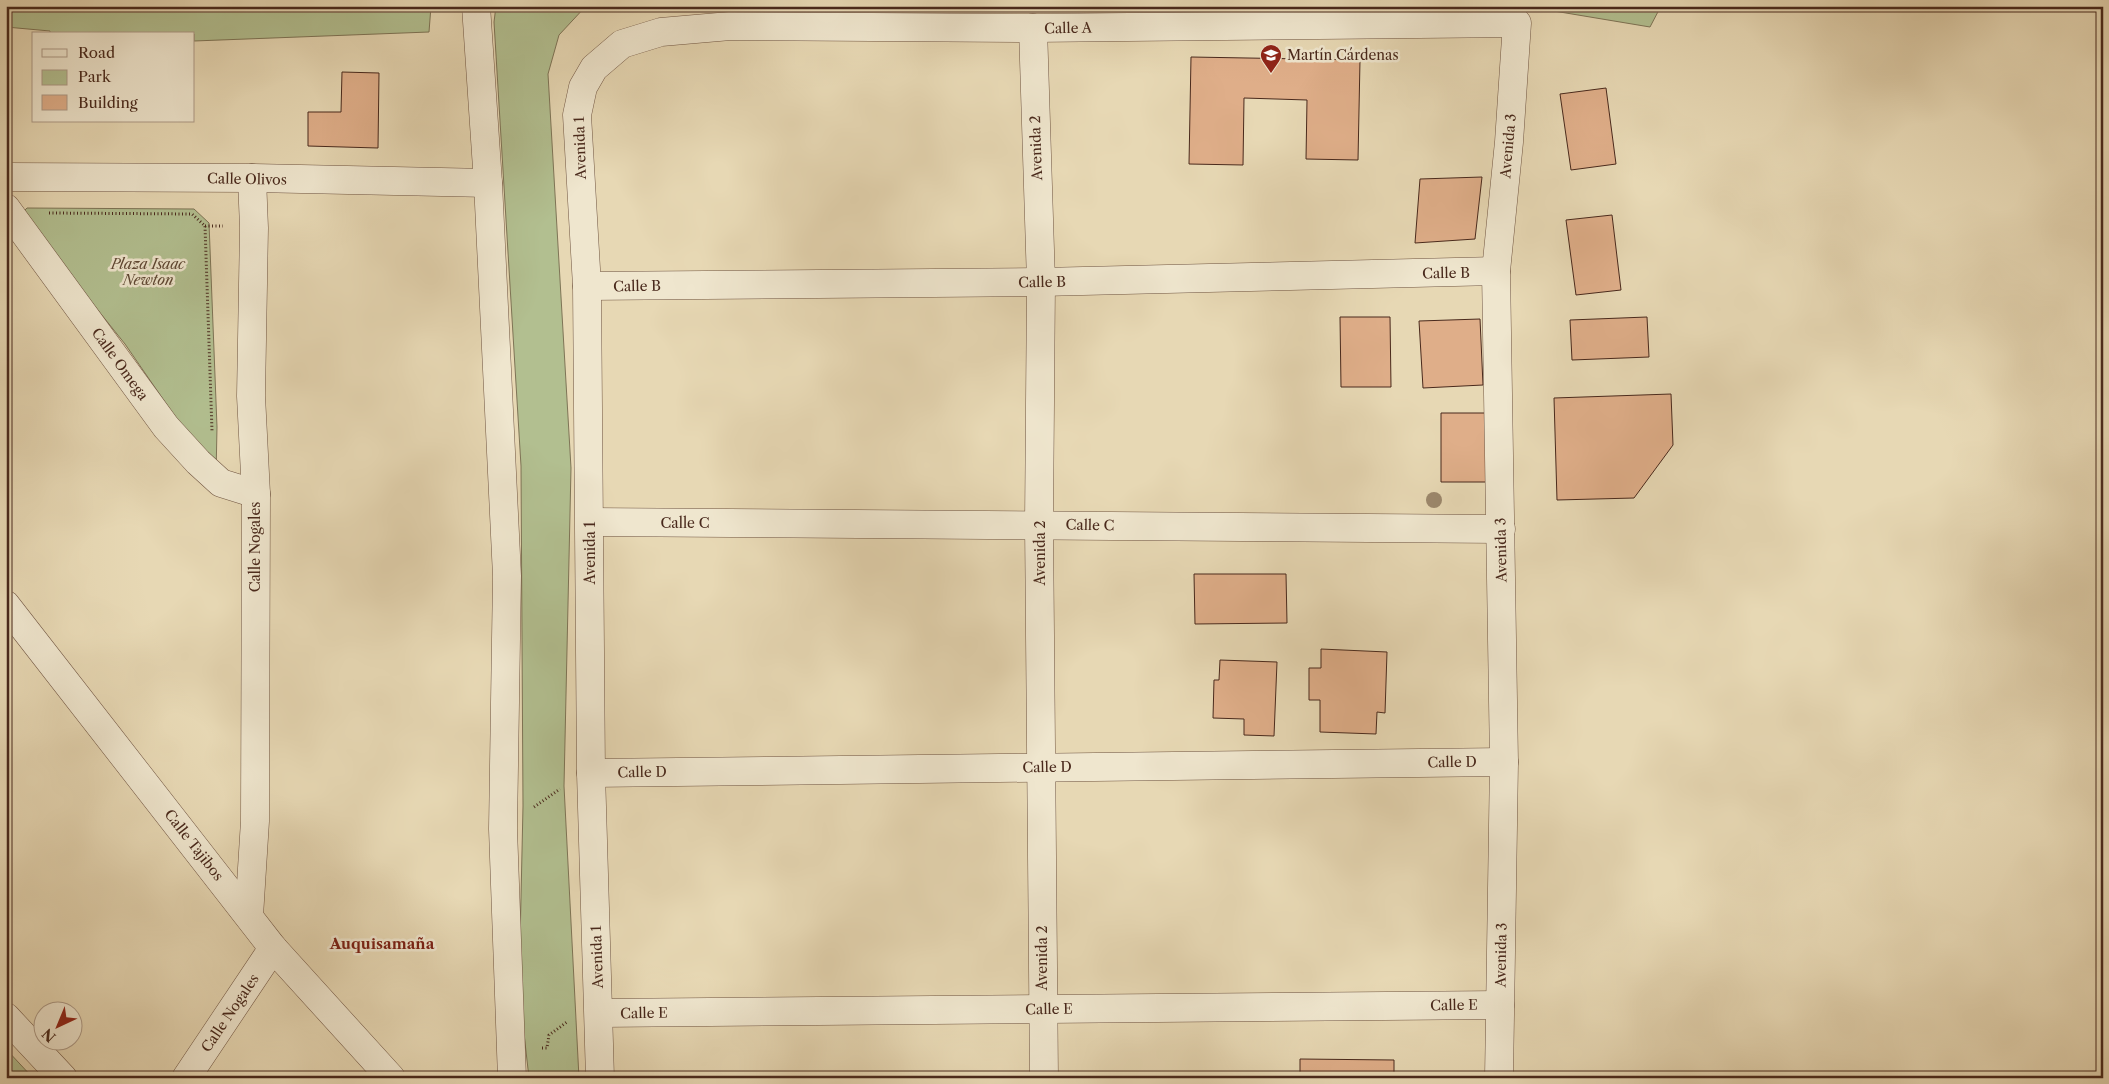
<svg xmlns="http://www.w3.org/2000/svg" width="2109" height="1084" viewBox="0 0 2109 1084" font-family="'Libre Caslon Text',serif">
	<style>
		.green { fill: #b2bf90; stroke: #7e7456 }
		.building { fill: #dfae89; stroke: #49291c }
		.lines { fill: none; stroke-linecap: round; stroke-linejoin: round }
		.street-casing { stroke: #705542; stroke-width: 29 }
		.path { stroke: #49291c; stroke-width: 3; stroke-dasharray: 1 2.5; stroke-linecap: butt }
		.street { stroke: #efe6ce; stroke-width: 28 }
		.tree { fill: #9c886d }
		.labels { text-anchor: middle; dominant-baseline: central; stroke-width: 5; stroke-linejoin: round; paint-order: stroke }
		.street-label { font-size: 14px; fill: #49291c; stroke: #efe6ce }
		.poi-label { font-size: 14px; fill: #49291c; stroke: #efe6ce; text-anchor: start }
		.park-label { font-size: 14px; font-style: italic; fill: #5e4733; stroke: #efe6ce }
		.neighbourhood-label { font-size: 15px; font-weight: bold; fill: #7a1f14; stroke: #efe6ce }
	</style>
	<rect width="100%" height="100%" fill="#e7d8b4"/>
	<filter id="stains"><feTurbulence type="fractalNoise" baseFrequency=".004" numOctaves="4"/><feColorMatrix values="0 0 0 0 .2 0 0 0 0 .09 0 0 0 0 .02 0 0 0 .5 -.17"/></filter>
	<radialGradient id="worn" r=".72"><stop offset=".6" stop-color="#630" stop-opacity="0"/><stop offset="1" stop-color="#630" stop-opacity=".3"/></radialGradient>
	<g class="green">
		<path d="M6,6H431L429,32L194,41V34H50V31L6,27Z"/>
		<path d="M496,6H586L559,35L548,74L571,468L564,786L579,1078H529L519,989L523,806L521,466L494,22Z"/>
		<path d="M982,6H1661L1650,27L1548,10H1164Z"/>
		<path d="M27,208L194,209L209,223L217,427L216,476L125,344L21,214Z"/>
		<path d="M6,1049L33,1078H6Z"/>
	</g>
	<g class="building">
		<path d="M1191,57L1360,60L1358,160L1306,159L1307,100L1244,98L1243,165L1189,164Z"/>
		<path d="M342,72L379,73L378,148L308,146V112H341Z"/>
		<path d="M1606,88L1616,164L1571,170L1560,94Z"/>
		<path d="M1482,177L1475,239L1415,243L1420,179Z"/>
		<path d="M1612,215L1621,290L1576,295L1566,220Z"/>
		<path d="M1340,317H1390L1391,387H1341Z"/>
		<path d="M1647,317L1649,357L1572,360L1570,320Z"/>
		<path d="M1480,319L1483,385L1423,388L1419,321Z"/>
		<path d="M1671,394L1673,445L1634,498L1557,500L1554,398Z"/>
		<path d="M1441,413H1488L1490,482H1441Z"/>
		<path d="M1194,574H1286L1287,623L1195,624Z"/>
		<path d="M1321,649L1387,652L1385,713L1377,712L1376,734L1320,732V700H1309V668H1321Z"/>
		<path d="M1220,660L1277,662L1274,736L1244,735V719L1213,718L1214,680H1219Z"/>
		<path d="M1300,1059L1394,1060V1078H1300Z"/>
	</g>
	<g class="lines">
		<g class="street-casing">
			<g id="street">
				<path d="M476,6L488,183L507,576L503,829L512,1078"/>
				<path d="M1033,28L1041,282L1039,524L1044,1078"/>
				<path d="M6,177L252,178L488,183"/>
				<path d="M6,208L166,427L198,462L221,483L256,494"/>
				<path d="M587,286L1041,282L1496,271"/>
				<path d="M590,522L1501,529"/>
				<path d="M6,605L273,948L391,1078"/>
				<path d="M591,773L1504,762"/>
				<path d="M249,916L255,821L256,494L251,396L254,228L252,178"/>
				<path d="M599,1013L1500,1005"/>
				<path d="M6,1017L63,1078"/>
				<path d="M186,1078L273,948"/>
				<path d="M600,1078L591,773L587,286L577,115L583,87L594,68L622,44L661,32L730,26L1033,28L1517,23L1509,142L1496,271L1504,762L1499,1078"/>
			</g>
		</g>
		<g class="path">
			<path d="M49,213L192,214L205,226L212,431"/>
			<path d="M205,226H223"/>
			<path d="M534,807L560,789"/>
			<path d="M542,1048H547L549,1035L567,1022"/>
		</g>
		<use href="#street" class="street"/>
	</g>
	<circle class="tree" cx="1434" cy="500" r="8"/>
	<defs>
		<g id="school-pin" transform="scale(1.125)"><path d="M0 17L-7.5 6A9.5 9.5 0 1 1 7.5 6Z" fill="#8f2418" stroke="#efe6ce"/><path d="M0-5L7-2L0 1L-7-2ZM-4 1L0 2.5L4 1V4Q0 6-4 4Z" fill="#fff"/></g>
	</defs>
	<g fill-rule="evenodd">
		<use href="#school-pin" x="1271" y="55"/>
	</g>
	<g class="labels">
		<g class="street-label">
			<text transform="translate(1068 28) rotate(-1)">Calle A</text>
			<text transform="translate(1508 146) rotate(-85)">Avenida 3</text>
			<text transform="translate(580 148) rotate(-92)">Avenida 1</text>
			<text transform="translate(1036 148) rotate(-92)">Avenida 2</text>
			<text transform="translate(247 179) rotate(1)">Calle Olivos</text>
			<text transform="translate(1446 273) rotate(-1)">Calle B</text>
			<text transform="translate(1042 282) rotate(-1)">Calle B</text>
			<text transform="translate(637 286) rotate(-1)">Calle B</text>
			<text transform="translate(120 364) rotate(54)">Calle Omega</text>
			<text x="685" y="523">Calle C</text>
			<text transform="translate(1090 525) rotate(1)">Calle C</text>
			<text transform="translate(255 547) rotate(-90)">Calle Nogales</text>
			<text transform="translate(1501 550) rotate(-91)">Avenida 3</text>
			<text transform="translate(590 553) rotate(-90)">Avenida 1</text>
			<text transform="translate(1040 553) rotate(-90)">Avenida 2</text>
			<text transform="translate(1452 762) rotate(-1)">Calle D</text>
			<text transform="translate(1047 767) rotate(-1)">Calle D</text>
			<text transform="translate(642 772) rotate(-1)">Calle D</text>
			<text transform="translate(194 845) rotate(52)">Calle Tajibos</text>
			<text transform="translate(1501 955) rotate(-89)">Avenida 3</text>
			<text transform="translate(597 957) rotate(-92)">Avenida 1</text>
			<text transform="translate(1042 958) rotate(-90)">Avenida 2</text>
			<text transform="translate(1454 1005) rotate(-1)">Calle E</text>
			<text transform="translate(1049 1009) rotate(-1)">Calle E</text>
			<text transform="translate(230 1013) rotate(-56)">Calle Nogales</text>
			<text transform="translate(644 1013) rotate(-1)">Calle E</text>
		</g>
		<g class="poi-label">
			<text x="1287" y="55">Martín Cárdenas</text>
		</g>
		<g class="park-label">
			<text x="148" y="264">Plaza Isaac<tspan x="148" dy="16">Newton</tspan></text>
		</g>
		<g class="neighbourhood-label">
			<text x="382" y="943">Auquisamaña</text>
		</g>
	</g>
	<rect width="2109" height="1084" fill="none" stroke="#e7d8b4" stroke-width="25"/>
	<rect x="8" y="8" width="2094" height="1069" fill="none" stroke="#49291c" stroke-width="2.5"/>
	<rect x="12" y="12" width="2084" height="1059" fill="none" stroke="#49291c"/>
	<rect x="32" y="32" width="162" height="90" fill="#efe6ce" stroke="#ad9a87"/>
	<rect x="42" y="49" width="25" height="8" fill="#efe6ce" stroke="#ad9a87"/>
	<text x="78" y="58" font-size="15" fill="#49291c">Road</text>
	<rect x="42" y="70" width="25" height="15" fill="#b2bf90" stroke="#ad9a87"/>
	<text x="78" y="82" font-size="15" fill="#49291c">Park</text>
	<rect x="42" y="95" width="25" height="15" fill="#dfae89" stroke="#ad9a87"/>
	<text x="78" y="108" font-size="15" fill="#49291c">Building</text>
	<g transform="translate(58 1026) rotate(224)"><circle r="24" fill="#efe6ce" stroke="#ad9a87"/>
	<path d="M0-4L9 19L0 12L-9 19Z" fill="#8f2418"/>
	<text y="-8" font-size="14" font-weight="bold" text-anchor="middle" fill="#49291c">N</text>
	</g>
	<rect width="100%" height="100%" filter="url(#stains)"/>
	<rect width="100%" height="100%" fill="url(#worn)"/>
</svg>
